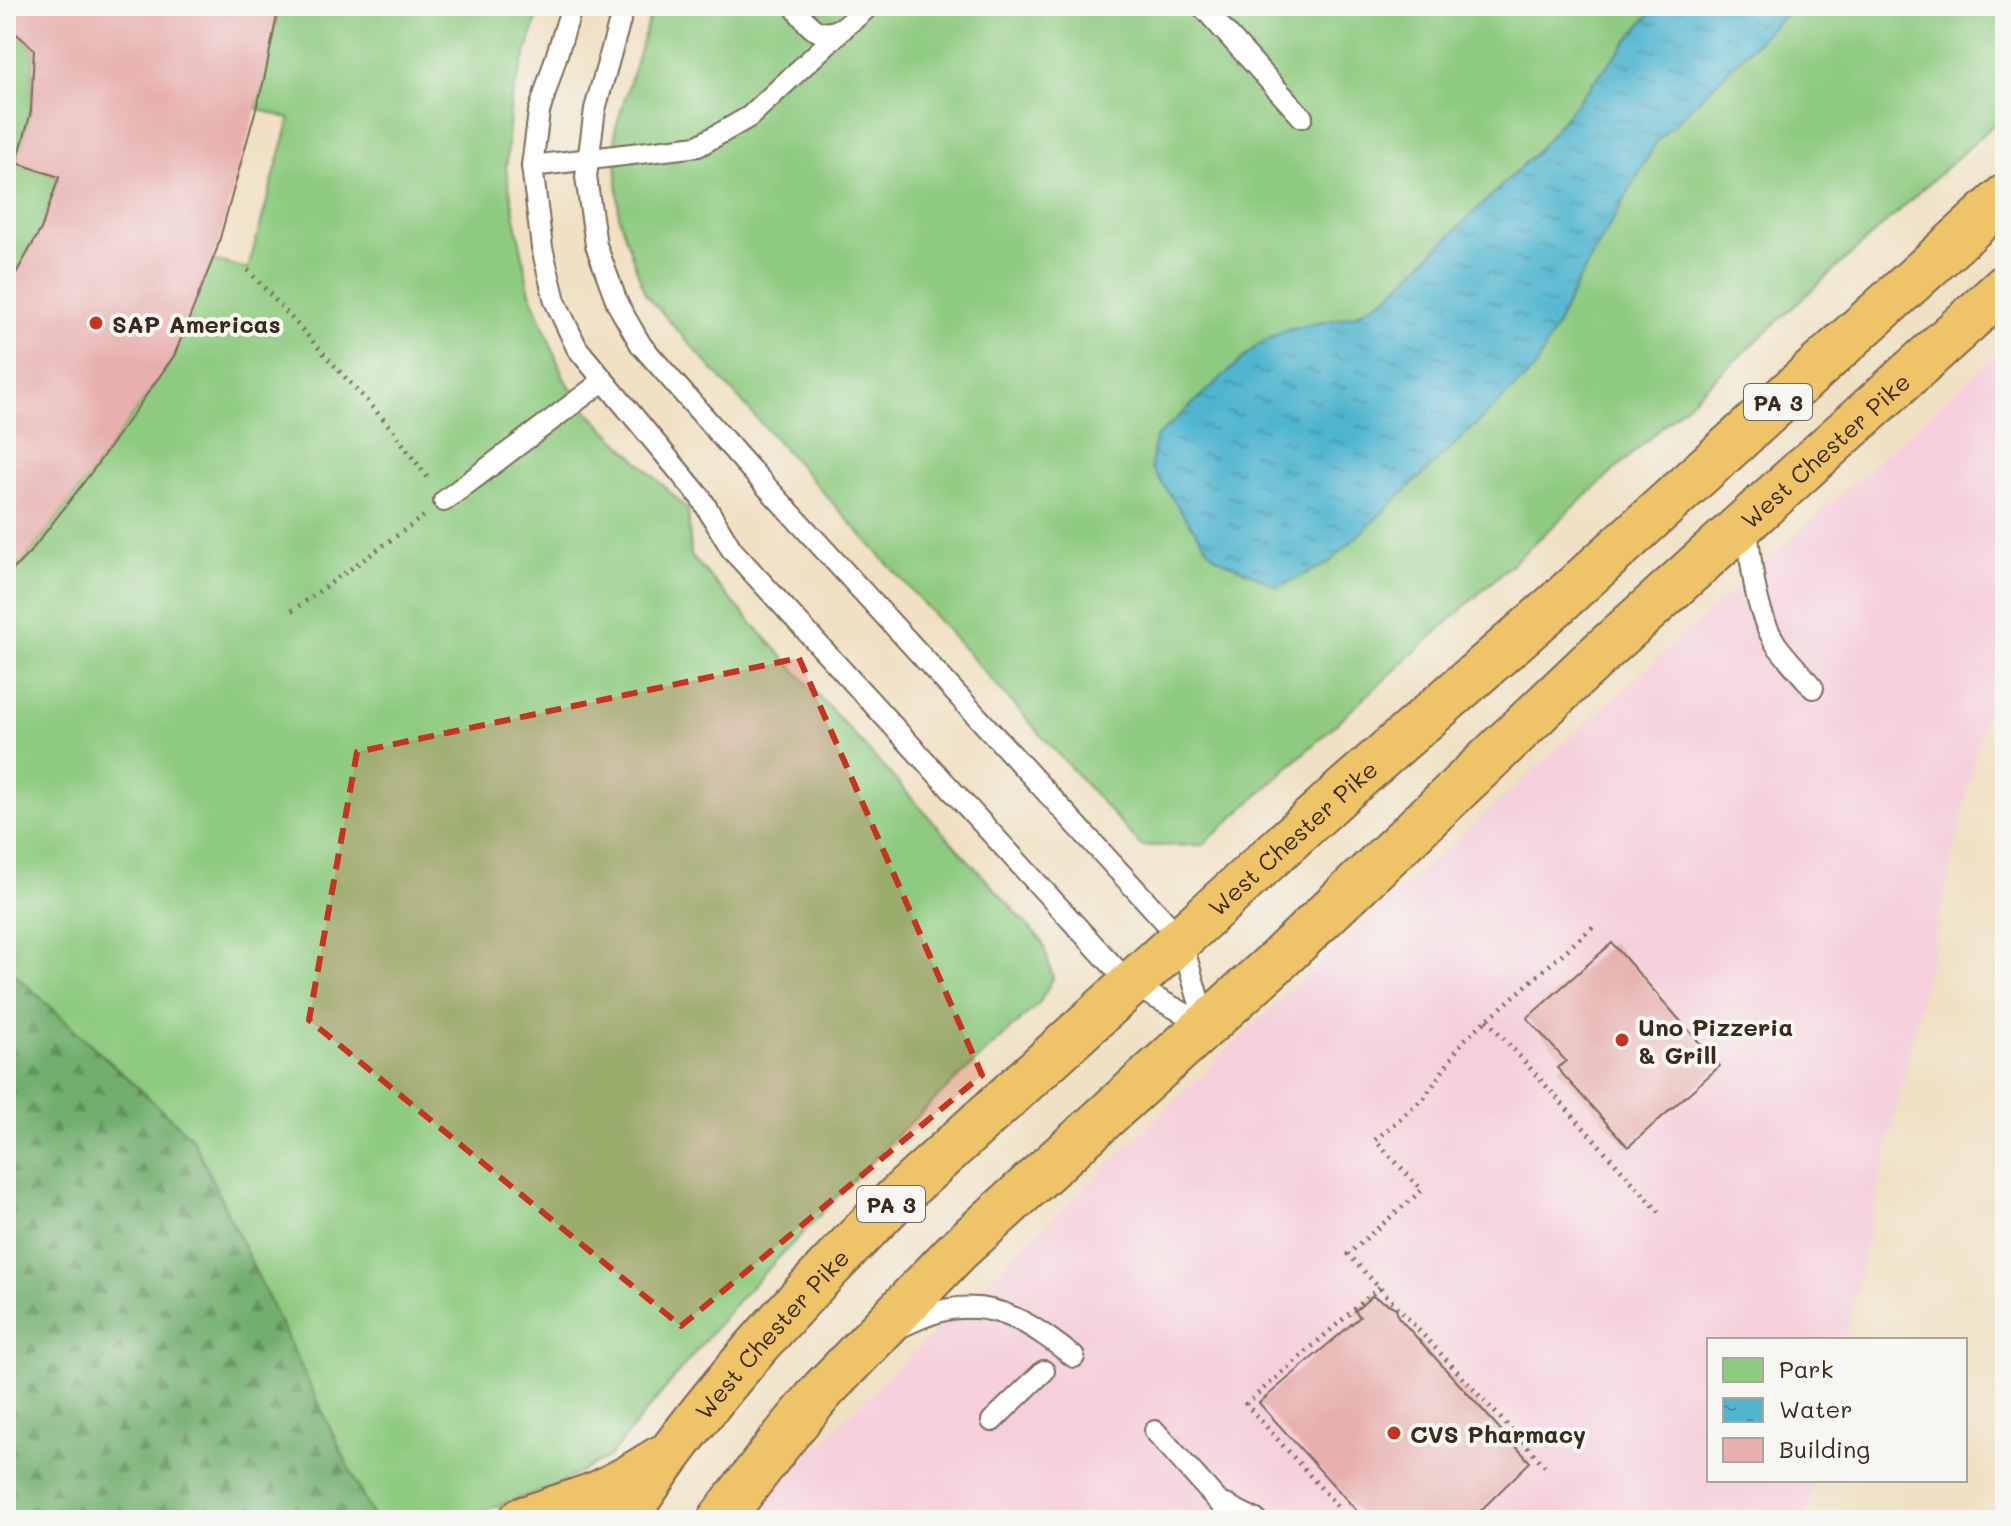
<svg xmlns="http://www.w3.org/2000/svg" width="2011" height="1526" viewBox="0 0 2011 1526" font-family="Mali,sans-serif">
	<style>
		.built { fill: #f5cfdb }
		.green { fill: #8ecb80; stroke: #647a4f; stroke-width: 2 }
		.forest { fill: url(#forest-firs); stroke: #566c46; stroke-width: 2 }
		.water { fill: url(#water-ripples); stroke: #467076; stroke-width: 2 }
		.building { fill: #e7b0ae }
		.lines { fill: none; stroke-linecap: round; stroke-linejoin: round }
		.lane-casing { stroke: #7a6a58; stroke-width: 24 }
		.highway-casing { stroke: #7a6a58; stroke-width: 48 }
		.path { stroke: #7a6a58; stroke-width: 5; stroke-dasharray: 2 6; stroke-linecap: butt }
		.lane { stroke: #fff; stroke-width: 20 }
		.highway { stroke: #efc469; stroke-width: 44 }
		.marked { fill: #c8321e; fill-opacity: 0.2; stroke: #c8321e; stroke-width: 6; stroke-dasharray: 16 10; stroke-linejoin: round }
		.poi-dot { fill: #c8321e; stroke: #f6f6f2; stroke-width: 3 }
		.labels { text-anchor: middle; dominant-baseline: central; stroke-width: 8; stroke-linejoin: round; paint-order: stroke }
		.shield { fill: #f6f6f2; stroke: #73675e; stroke-width: 2 }
		.shield-label { font-size: 22px; font-weight: bold; fill: #3b2a1e }
		.poi-label { font-size: 24px; font-weight: bold; fill: #3b2a1e; stroke: #f6f6f2; text-anchor: start }
		.street-label { font-size: 24px; fill: #3b2a1e; stroke: #f6f6f2 }
	</style>
	<defs>
		<pattern id="forest-firs" width="22" height="20" patternUnits="userSpaceOnUse" patternTransform="scale(2)"><rect width="22" height="20" fill="#72af6e"/><path d="M5 1l3.5 6h-7zM16 11l3.5 6h-7z" fill="#5f8f5a"/></pattern>
		<pattern id="water-ripples" width="26" height="14" patternUnits="userSpaceOnUse" patternTransform="scale(2)"><rect width="26" height="14" fill="#50b5cf"/><path d="M2 4q2-2 4 0t4 0M15 11q2-2 4 0t4 0" fill="none" stroke="#4493a7"/></pattern>
	</defs>
	<rect width="100%" height="100%" fill="#f6f6f2"/>
	<filter id="ink" filterUnits="userSpaceOnUse"><feTurbulence type="fractalNoise" baseFrequency=".0125" numOctaves="2"/><feDisplacementMap in="SourceGraphic" scale="16" xChannelSelector="R" yChannelSelector="G"/><feConvolveMatrix kernelMatrix="1 2 1 2 8 2 1 2 1" color-interpolation-filters="sRGB"/></filter>
	<filter id="wash" filterUnits="userSpaceOnUse"><feTurbulence type="fractalNoise" baseFrequency=".006" numOctaves="4" result="noise"/><feDisplacementMap in="SourceGraphic" scale="32" xChannelSelector="R" yChannelSelector="G"/><feGaussianBlur stdDeviation="1.8" result="paint"/><feColorMatrix in="noise" values="0 0 0 0 0 0 0 0 0 0 0 0 0 0 0 0 0 1.4 0 .05"/><feComposite in="paint" operator="in"/></filter>
	<g filter="url(#wash)">
		<rect width="100%" height="100%" fill="#f0e1c4"/>
		<path class="built" d="M2005,346V623L1845,1340H1709V1480H1814L1805,1520H755L798,1464L1295,985Z"/>
		<g class="green">
			<path d="M279,6H541L511,100L506,170L529,289L564,378L590,414L688,510L691,556L1042,941L1053,978L1040,1002L896,1136L738,1300L609,1457L550,1488L470,1515L461,1520H374L192,1138L6,966V577L31,551L91,473L174,356L212,260L248,269L290,119L256,108Z"/>
			<path d="M653,6H2005V114L1203,845L1141,846L645,294L619,218L615,131Z"/>
			<path d="M6,25L34,49L31,111L18,163L59,177L41,229L6,291Z"/>
		</g>
		<path class="forest" d="M6,966L192,1138L374,1520H6Z"/>
		<path class="water" d="M1656,6H1797L1775,24L1657,141L1579,280L1535,369L1329,563L1279,587L1214,556L1183,514L1151,467L1155,438L1259,344L1285,330L1353,316L1389,295L1536,152Z"/>
		<g id="blocks">
			<g class="building">
				<path d="M6,6H279L264,80L217,249L174,356L91,473L31,551L6,577V291L41,229L59,177L17,163L31,111L34,49L6,25Z"/>
				<path d="M1612,943L1720,1066L1628,1147L1557,1068L1566,1061L1527,1018Z"/>
				<path d="M1372,1296L1396,1308L1398,1317L1530,1462L1471,1520H1365L1259,1403L1360,1317L1355,1311Z"/>
			</g>
		</g>
	</g>
	<g filter="url(#ink)">
		<use href="#blocks" fill-opacity="0" stroke="#7a6a58" stroke-width="2"/>
		<g class="lines">
			<g class="lane-casing">
				<g id="lane">
					<path d="M572,6L539,112L532,166L542,248L555,301L577,348L701,498L732,550L1101,953L1130,984L1206,1025"/>
					<path d="M624,6L595,109L586,177L596,245L618,305L641,345L743,461L1181,939L1206,1025"/>
					<path d="M794,6C799,13 805,21 811,27C832,44 854,19 869,6"/>
					<path d="M1202,6L1302,117"/>
					<path d="M532,166L698,146L749,117L844,28"/>
					<path d="M444,501L603,381"/>
					<path d="M1746,522C1752,563 1753,608 1776,644C1787,659 1801,673 1813,688"/>
					<path d="M898,1328C914,1321 933,1311 951,1309C1002,1301 1036,1328 1074,1357"/>
					<path d="M992,1421L1044,1371"/>
					<path d="M1155,1431L1235,1520"/>
					<path d="M1226,1505L1256,1520"/>
				</g>
			</g>
			<g class="highway-casing">
				<g id="highway">
					<path d="M521,1520L597,1494L628,1478L661,1458"/>
					<path id="s1" d="M624,1520C702,1400 801,1294 902,1193L1345,789L1552,608L2005,197"/>
					<path id="s2" d="M720,1520L780,1442L823,1390L957,1251L1279,959L1596,657L2005,287"/>
				</g>
			</g>
			<g class="path">
				<path d="M248,270L392,429L427,477"/>
				<path d="M292,611L424,516"/>
				<path d="M1487,1020L1660,1213"/>
				<path d="M1545,1466L1348,1254L1422,1190L1375,1140L1425,1097L1463,1041L1594,926"/>
				<path d="M1337,1506L1246,1404L1380,1287"/>
			</g>
			<use href="#lane" class="lane"/>
			<use href="#highway" class="highway"/>
		</g>
	</g>
	<path class="marked" d="M799,658L982,1075L681,1326L309,1020L357,752Z"/>
	<g class="poi-dot">
		<circle cx="96" cy="323" r="8"/>
		<circle cx="1622" cy="1040" r="8"/>
		<circle cx="1394" cy="1433" r="8"/>
	</g>
	<g class="labels">
		<g class="shield">
			<rect x="1744" y="384" width="68" height="36" rx="6"/>
			<rect x="857" y="1186" width="68" height="36" rx="6"/>
		</g>
		<g class="shield-label">
			<text x="1778" y="402">PA 3</text>
			<text x="891" y="1204">PA 3</text>
		</g>
		<g class="poi-label">
			<text x="112" y="323">SAP Americas</text>
			<text x="1638" y="1026">Uno Pizzeria<tspan x="1638" dy="28">&amp; Grill</tspan></text>
			<text x="1410" y="1433">CVS Pharmacy</text>
		</g>
		<g class="street-label">
			<text stroke="none"><textPath href="#s2" startOffset="1540">West Chester Pike</textPath></text>
			<text stroke="none"><textPath href="#s1" startOffset="958">West Chester Pike</textPath></text>
			<text stroke="none"><textPath href="#s1" startOffset="238">West Chester Pike</textPath></text>
		</g>
	</g>
	<rect width="2011" height="1526" fill="none" stroke="#f6f6f2" stroke-width="32"/>
	<rect x="1707" y="1338" width="260" height="144" fill="#f6f6f2" stroke="#aba49d" stroke-width="2"/>
	<rect x="1723" y="1358" width="40" height="24" fill="#8ecb80" stroke="#aba49d" stroke-width="2"/>
	<text x="1779" y="1378" font-size="24" fill="#3b2a1e">Park</text>
	<rect x="1723" y="1398" width="40" height="24" fill="url(#water-ripples)" stroke="#aba49d" stroke-width="2"/>
	<text x="1779" y="1418" font-size="24" fill="#3b2a1e">Water</text>
	<rect x="1723" y="1438" width="40" height="24" fill="#e7b0ae" stroke="#aba49d" stroke-width="2"/>
	<text x="1779" y="1458" font-size="24" fill="#3b2a1e">Building</text>
</svg>
